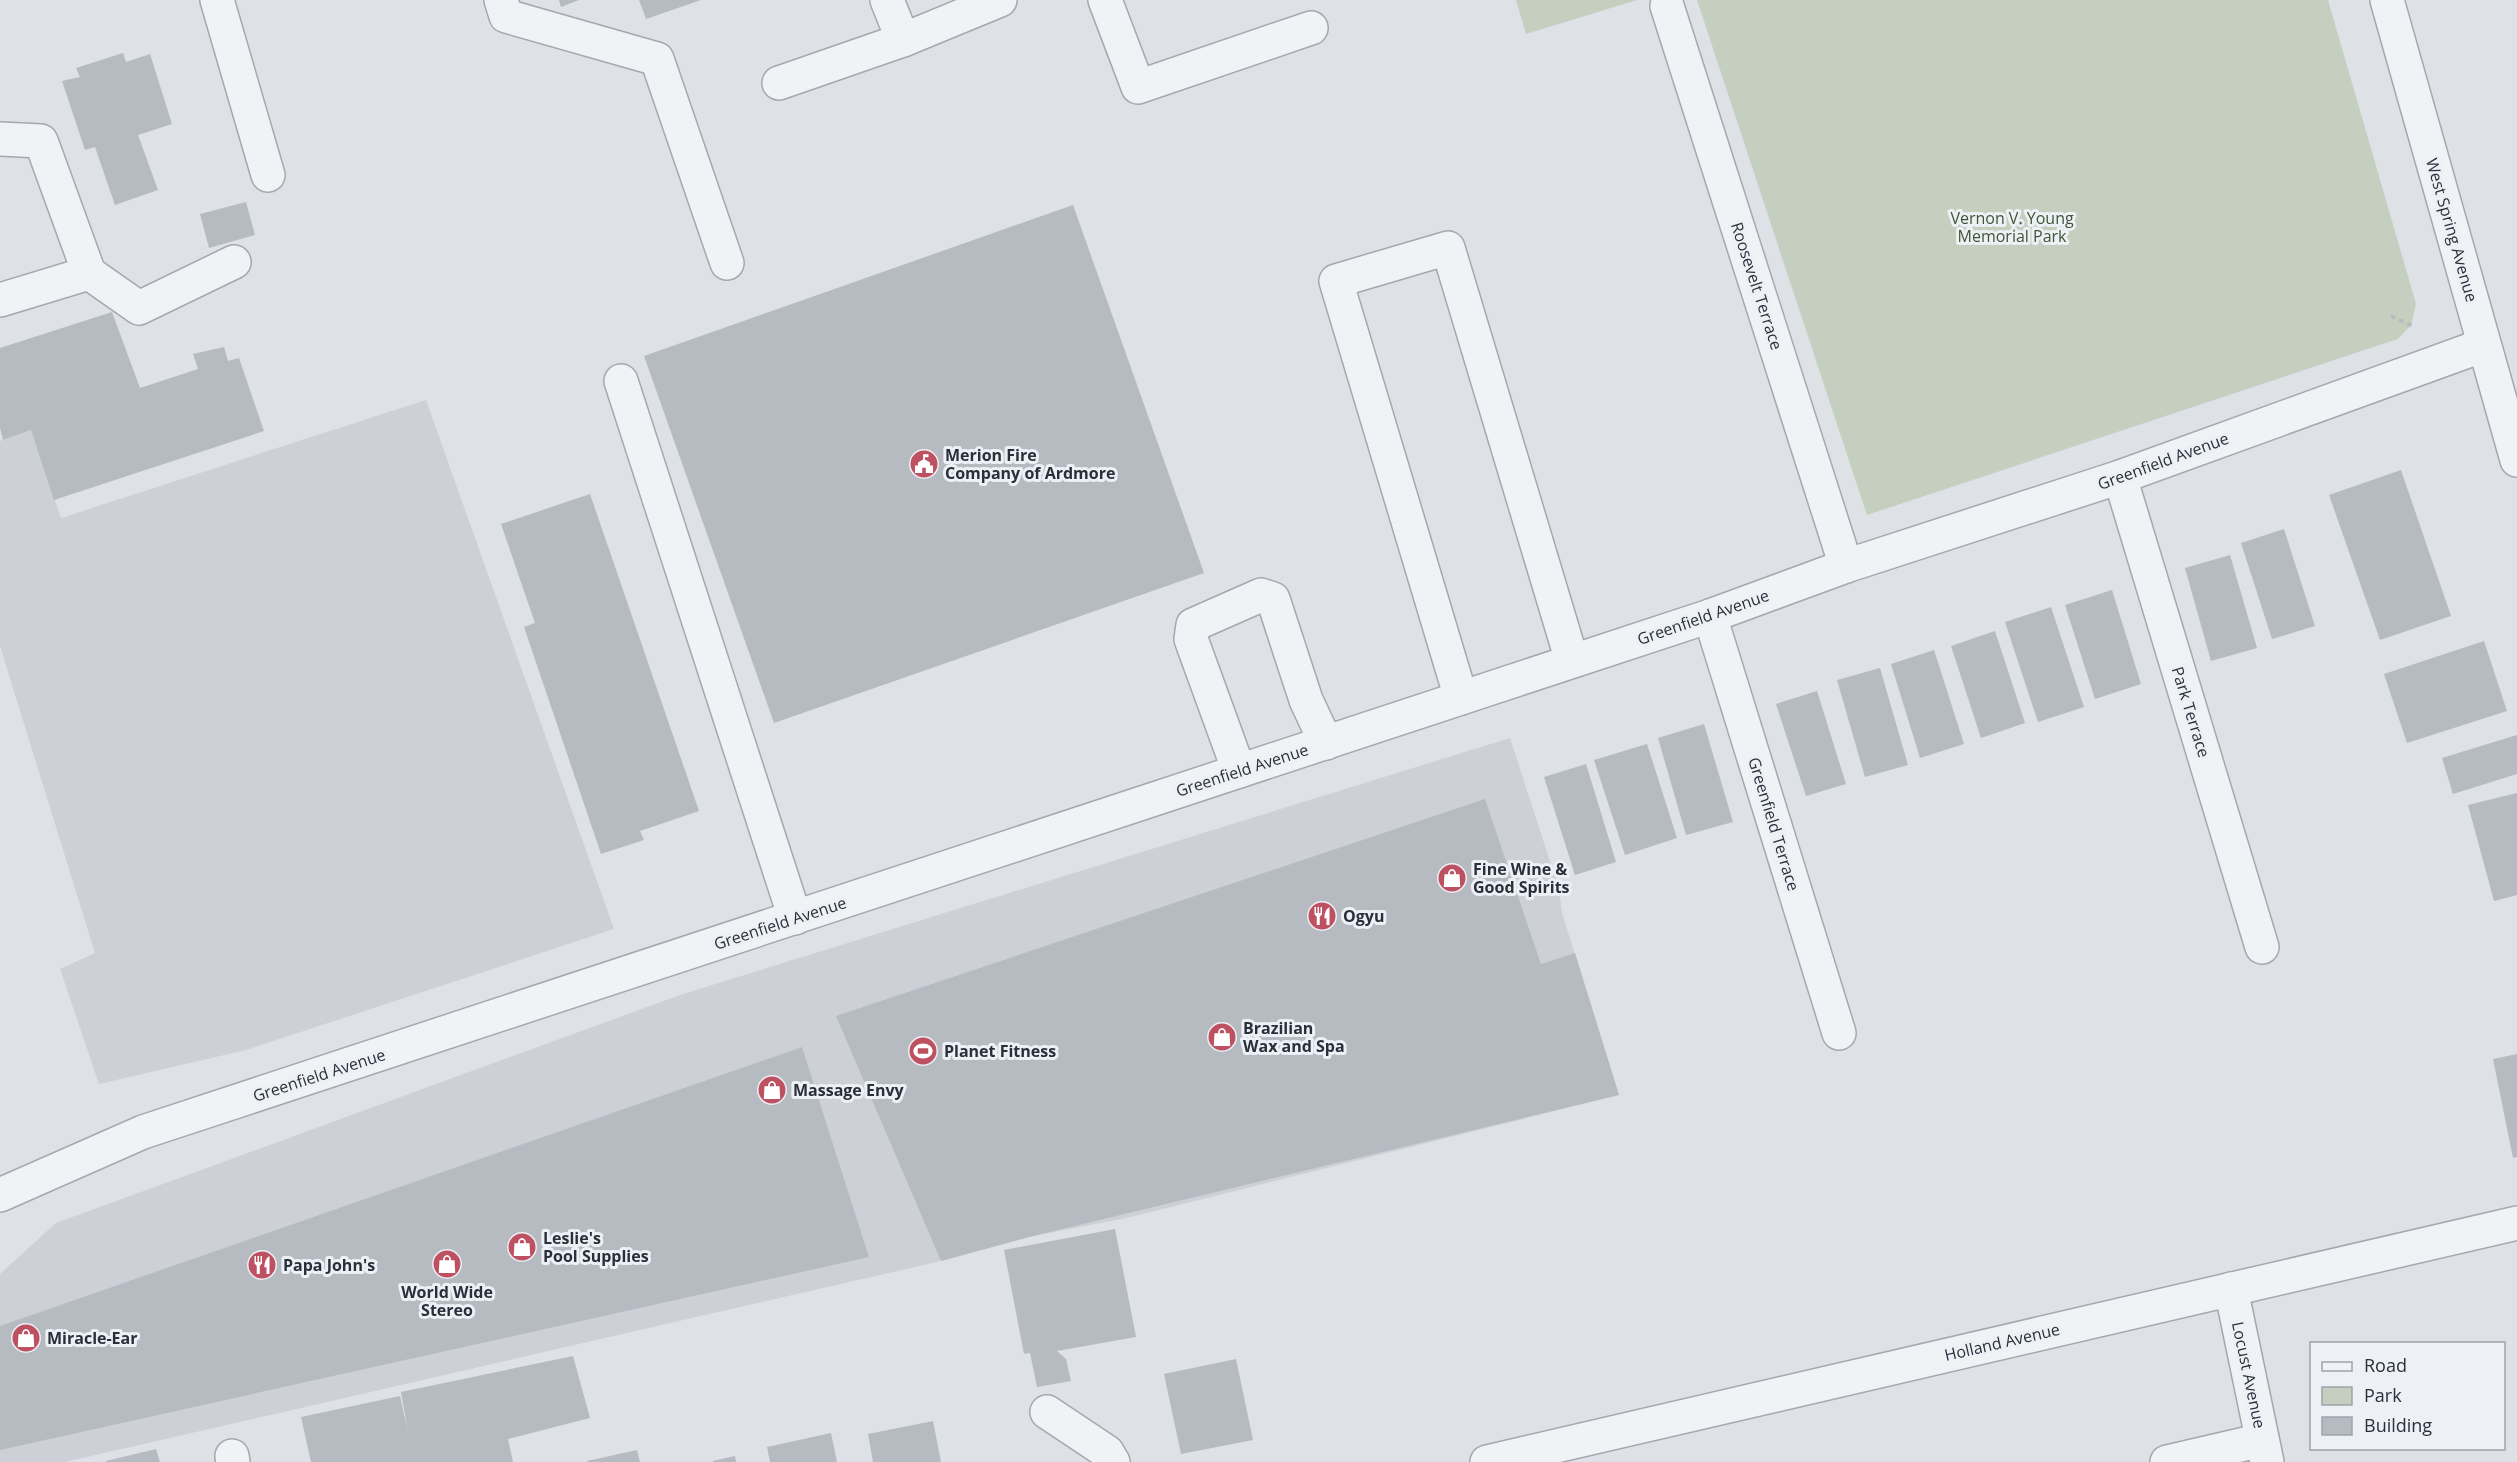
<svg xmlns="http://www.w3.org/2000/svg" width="2517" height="1462" viewBox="0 0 2517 1462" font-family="'Open Sans',sans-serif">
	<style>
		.built { fill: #cdd0d7 }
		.green { fill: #c4cfc0 }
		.building { fill: #b6bbc2 }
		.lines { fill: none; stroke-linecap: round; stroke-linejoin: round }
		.minor-casing { stroke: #a4a8af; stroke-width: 36 }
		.path { stroke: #b8bcc1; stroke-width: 4; stroke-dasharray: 4.5 4.5; stroke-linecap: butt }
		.minor { stroke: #f0f2f5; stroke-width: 33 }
		.labels { text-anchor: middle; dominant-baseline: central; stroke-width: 6; stroke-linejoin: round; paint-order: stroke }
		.park-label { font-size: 16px; fill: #3e5538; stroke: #edf0f4 }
		.street-label { font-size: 16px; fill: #29303b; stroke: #edf0f4 }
		.poi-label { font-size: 16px; font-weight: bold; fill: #29303b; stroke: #edf0f4; text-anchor: start }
	</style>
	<rect width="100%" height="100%" fill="#dee1e6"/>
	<g class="built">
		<path d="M426,400L614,929L246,1050L99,1084L60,969L95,953L0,646V441L31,430L61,518Z"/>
		<path d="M1510,738L1559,889L1562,913L1619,1095L1131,1217L1029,1237L941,1261L65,1462H0V1274L56,1223L680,995Z"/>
	</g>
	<g class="green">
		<path d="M1516,0H1637L1526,34Z"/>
		<path d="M1697,0H2328L2416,304L2411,325L2398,339L1867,515Z"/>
	</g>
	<g class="building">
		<path d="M559,0H579L561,7Z"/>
		<path d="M639,0H701L646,19Z"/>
		<path d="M123,53L126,62L150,54L172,124L138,135L158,190L115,205L95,147L85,150L62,81L80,77L76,68Z"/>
		<path d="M246,202L255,235L209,248L200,214Z"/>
		<path d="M1073,205L1204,573L774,723L644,356Z"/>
		<path d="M112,312L140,388L198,369L193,354L224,347L228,361L239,358L264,431L54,500L31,430L3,440L0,428V348Z"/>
		<path d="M2401,470L2451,616L2380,640L2329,495Z"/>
		<path d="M590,494L699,811L640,831L644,840L601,854L524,627L535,623L501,524Z"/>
		<path d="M2284,529L2315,626L2272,639L2241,543Z"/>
		<path d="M2230,555L2257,648L2211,661L2185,568Z"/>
		<path d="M2112,590L2141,684L2095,699L2065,605Z"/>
		<path d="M2051,607L2084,707L2038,722L2005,622Z"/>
		<path d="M1995,631L2025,723L1981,738L1951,646Z"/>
		<path d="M2484,641L2507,711L2407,743L2384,674Z"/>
		<path d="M1934,650L1964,744L1920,758L1891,664Z"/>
		<path d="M1880,668L1908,765L1865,777L1837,680Z"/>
		<path d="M1817,691L1846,784L1806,796L1776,704Z"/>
		<path d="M1704,724L1733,822L1686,835L1658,738Z"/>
		<path d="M2517,735V774L2453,794L2442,758Z"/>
		<path d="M1647,744L1677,838L1625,855L1594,760Z"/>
		<path d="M1586,764L1616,862L1575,875L1544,777Z"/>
		<path d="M2517,793V895L2494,901L2468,805Z"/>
		<path d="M1485,799L1541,964L1575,953L1619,1095L1029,1237L941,1261L836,1016Z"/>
		<path d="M802,1047L869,1257L0,1450V1326Z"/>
		<path d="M2517,1054V1157L2513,1158L2493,1059Z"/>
		<path d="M1115,1229L1136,1337L1057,1351L1066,1359L1071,1381L1037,1387L1030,1353L1024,1354L1004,1250Z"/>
		<path d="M573,1356L590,1418L508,1439L513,1462H311L301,1417L400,1396L408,1432L401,1392Z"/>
		<path d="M1236,1359L1253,1440L1181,1454L1164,1374Z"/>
		<path d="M933,1421L941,1462H873L868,1434Z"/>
		<path d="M831,1433L837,1462H770L767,1447Z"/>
		<path d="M156,1449L160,1462H106V1461Z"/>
		<path d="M637,1450L640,1462H587V1461Z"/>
		<path d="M735,1456L736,1462H713V1461Z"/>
	</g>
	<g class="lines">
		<g class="minor-casing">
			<g id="minor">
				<path d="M217,0L268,175"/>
				<path d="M501,0L506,16L657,59L727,263"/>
				<path d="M1105,0L1138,87L1311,28"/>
				<path d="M2387,0L2517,460"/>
				<path d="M1667,6L1846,566"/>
				<path d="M903,40L1000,0"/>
				<path d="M779,83L903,40L887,0"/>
				<path d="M0,139L41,141L89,273L0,300"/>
				<path d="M89,273L139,308L234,262"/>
				<path d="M621,381L795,918"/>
				<path d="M2120,477L2262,947"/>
				<path d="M1710,616L1839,1033"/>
				<path d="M1461,698L1336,281L1448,248L1572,661"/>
				<path d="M1239,771L1191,639L1193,625L1261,595L1273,599L1306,700L1326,743"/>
				<path d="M0,1195L143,1132L1710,616L1846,566L2120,477L2484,345"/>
				<path d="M2231,1289L2267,1462"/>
				<path d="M1047,1412L1107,1452L1113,1462"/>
				<path d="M232,1456L233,1462"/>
				<path d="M1487,1462L2517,1223"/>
				<path d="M2167,1462L2262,1440"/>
			</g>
		</g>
		<path class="path" d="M2391,316L2413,326"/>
		<use href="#minor" class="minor"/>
	</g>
	<defs>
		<g id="civic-disc" transform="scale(1.5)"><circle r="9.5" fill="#bd5161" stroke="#edf0f4"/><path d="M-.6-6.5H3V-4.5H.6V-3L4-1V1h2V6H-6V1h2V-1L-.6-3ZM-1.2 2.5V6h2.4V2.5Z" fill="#fff"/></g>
		<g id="shop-disc" transform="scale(1.5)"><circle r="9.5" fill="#bd5161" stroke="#edf0f4"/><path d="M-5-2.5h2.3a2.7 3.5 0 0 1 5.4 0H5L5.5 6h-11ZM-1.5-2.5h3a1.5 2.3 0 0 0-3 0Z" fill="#fff"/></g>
		<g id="restaurant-disc" transform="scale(1.5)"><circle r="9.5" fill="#bd5161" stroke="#edf0f4"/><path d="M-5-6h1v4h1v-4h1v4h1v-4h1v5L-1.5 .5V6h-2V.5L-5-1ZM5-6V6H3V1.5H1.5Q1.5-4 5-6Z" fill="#fff"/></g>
		<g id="stadium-disc" transform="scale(1.5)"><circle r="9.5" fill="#bd5161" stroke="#edf0f4"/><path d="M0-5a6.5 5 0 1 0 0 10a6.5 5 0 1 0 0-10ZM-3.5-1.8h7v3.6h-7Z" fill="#fff"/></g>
	</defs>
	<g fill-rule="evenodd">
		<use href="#civic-disc" x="924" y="464"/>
		<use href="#shop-disc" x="1452" y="878"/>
		<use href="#restaurant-disc" x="1322" y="916"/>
		<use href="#shop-disc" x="1222" y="1037"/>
		<use href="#stadium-disc" x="923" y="1051"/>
		<use href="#shop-disc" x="772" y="1090"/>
		<use href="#shop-disc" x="522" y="1247"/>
		<use href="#shop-disc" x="447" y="1264"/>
		<use href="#restaurant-disc" x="262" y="1265"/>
		<use href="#shop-disc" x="26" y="1338"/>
	</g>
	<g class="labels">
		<g class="park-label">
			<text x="2012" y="218">Vernon V. Young<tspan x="2012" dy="18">Memorial Park</tspan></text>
		</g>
		<g class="street-label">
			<text transform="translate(2452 230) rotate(74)">West Spring Avenue</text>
			<text transform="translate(1757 286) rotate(72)">Roosevelt Terrace</text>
			<text transform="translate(2163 461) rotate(-20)">Greenfield Avenue</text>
			<text transform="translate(1703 617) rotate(-19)">Greenfield Avenue</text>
			<text transform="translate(2191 712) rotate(73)">Park Terrace</text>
			<text transform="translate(1242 770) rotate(-18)">Greenfield Avenue</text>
			<text transform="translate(1774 824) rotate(73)">Greenfield Terrace</text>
			<text transform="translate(780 923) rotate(-18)">Greenfield Avenue</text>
			<text transform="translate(319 1075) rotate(-18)">Greenfield Avenue</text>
			<text transform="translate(2002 1342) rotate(-13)">Holland Avenue</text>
			<text transform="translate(2249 1375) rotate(78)">Locust Avenue</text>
		</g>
		<g class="poi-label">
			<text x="945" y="455">Merion Fire<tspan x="945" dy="18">Company of Ardmore</tspan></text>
			<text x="1473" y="869">Fine Wine &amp;<tspan x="1473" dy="18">Good Spirits</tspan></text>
			<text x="1343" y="916">Ogyu</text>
			<text x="1243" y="1028">Brazilian<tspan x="1243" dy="18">Wax and Spa</tspan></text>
			<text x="944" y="1051">Planet Fitness</text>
			<text x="793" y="1090">Massage Envy</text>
			<text x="543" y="1238">Leslie's<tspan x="543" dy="18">Pool Supplies</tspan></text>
			<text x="283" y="1265">Papa John's</text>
			<text x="447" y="1292" text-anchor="middle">World Wide<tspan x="447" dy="18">Stereo</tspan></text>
			<text x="47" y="1338">Miracle-Ear</text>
		</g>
	</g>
	<rect x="2310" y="1342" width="195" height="108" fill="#edf0f4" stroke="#9fa3aa" stroke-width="1.5"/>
	<rect x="2322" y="1362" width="30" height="9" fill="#f0f2f5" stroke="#9fa3aa" stroke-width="1.5"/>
	<text x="2364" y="1372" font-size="18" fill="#29303b">Road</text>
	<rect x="2322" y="1387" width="30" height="18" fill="#c4cfc0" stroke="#9fa3aa" stroke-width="1.5"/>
	<text x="2364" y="1402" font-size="18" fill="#29303b">Park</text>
	<rect x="2322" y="1417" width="30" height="18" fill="#b6bbc2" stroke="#9fa3aa" stroke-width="1.5"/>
	<text x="2364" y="1432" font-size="18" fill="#29303b">Building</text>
</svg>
